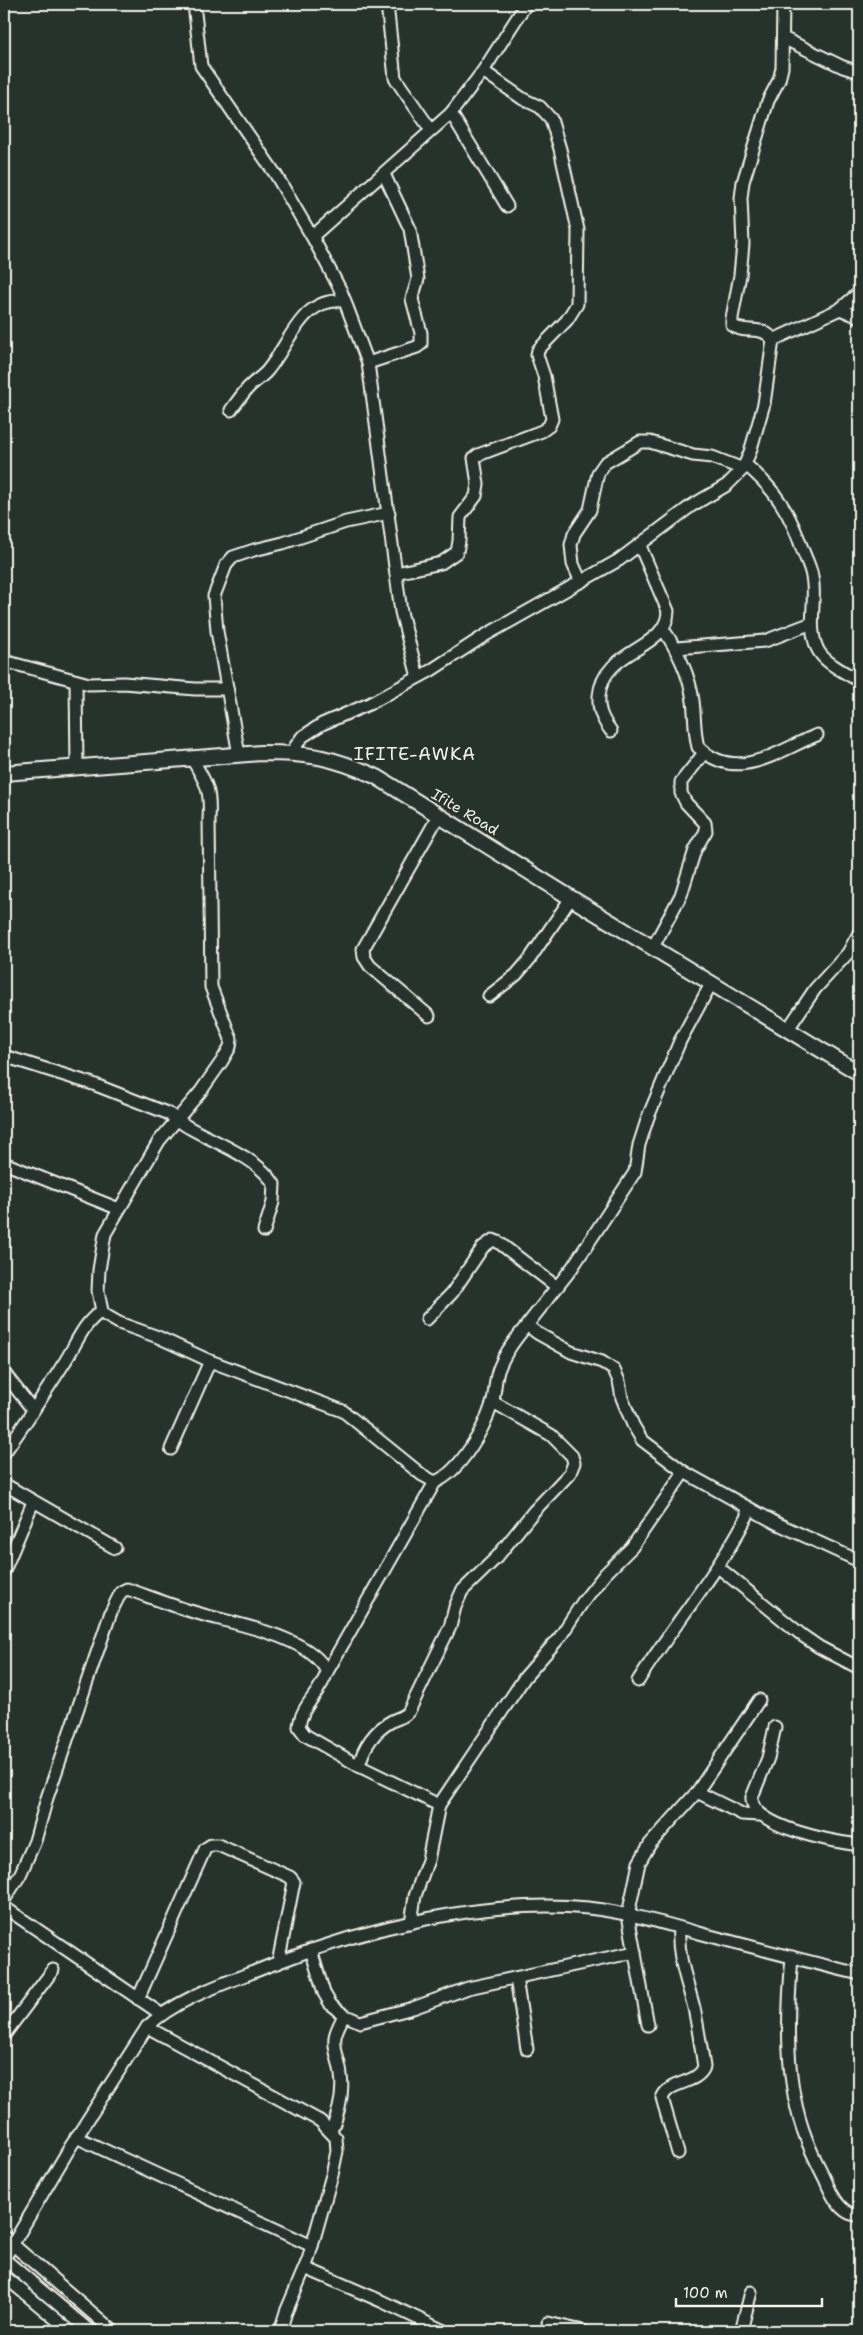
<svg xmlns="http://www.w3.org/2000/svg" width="863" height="2335" viewBox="0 0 863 2335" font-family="'Shantell Sans',sans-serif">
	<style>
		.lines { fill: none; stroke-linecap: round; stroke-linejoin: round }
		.minor-casing { stroke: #f4f1e8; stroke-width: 15 }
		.tertiary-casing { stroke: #f4f1e8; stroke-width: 18 }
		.minor { stroke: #26332d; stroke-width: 11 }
		.tertiary { stroke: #26332d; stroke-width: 14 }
		.labels { text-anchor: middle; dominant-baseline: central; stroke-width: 4.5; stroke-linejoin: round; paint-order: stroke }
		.street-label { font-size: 15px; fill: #f4f1e8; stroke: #26332d }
		.quarter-label { font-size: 18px; letter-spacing: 1px; fill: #f4f1e8; stroke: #26332d }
	</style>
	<rect width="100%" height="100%" fill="#26332d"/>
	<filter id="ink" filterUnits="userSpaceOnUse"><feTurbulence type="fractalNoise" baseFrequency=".02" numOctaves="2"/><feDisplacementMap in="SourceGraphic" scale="10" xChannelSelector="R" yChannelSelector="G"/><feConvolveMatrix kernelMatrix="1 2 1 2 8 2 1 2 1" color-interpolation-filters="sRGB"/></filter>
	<g filter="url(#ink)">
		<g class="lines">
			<g class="minor-casing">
				<g id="minor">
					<path d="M194,4L201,66L276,175L314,240"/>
					<path d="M387,4L395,78L431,130"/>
					<path d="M783,38L843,67L859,72"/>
					<path d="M451,113L507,206"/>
					<path d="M840,309L859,317"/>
					<path d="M773,340C763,324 744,335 732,325V318L740,275L743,244L741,198L743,182L768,101L779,80L782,68L783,4"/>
					<path d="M368,363L417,347L421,344V333L412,299L418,279L410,229L384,174"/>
					<path d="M231,410C236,403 241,396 247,389C253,382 261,378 267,371C290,344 301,296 345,301"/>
					<path d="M745,464C776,490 790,513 803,551C806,559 811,568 812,577C817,600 807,625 817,648C823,663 847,673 859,681"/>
					<path d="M396,573L441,563L457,552L459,541L460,517L476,496L478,484L474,458L478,455L542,431L549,426L552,419L544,376L537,355L538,350L567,320L577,304L578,230L560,149L551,119L540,107L523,99L483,71"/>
					<path d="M581,582L573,564L571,545L574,534L590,510L598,473L605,463L640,442H650L693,455L712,457L743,469"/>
					<path d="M663,629C677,649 690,676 693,701C695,716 694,732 698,747C737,784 777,751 817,735"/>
					<path d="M676,648L765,641L812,623"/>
					<path d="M4,661L89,684L124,683L195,689H227"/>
					<path d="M418,677L401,612L368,363L341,291L314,240V235L451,113L483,71L526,4"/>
					<path d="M76,682L77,767"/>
					<path d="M611,731C602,719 598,710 599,696C603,648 667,651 668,611L640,546"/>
					<path d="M291,753L302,737L322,724L369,704L430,671L484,636L619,560L691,506L727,485L743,469L750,452L764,404L773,340L840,309L859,293"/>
					<path d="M239,755L217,631L214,596L226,565L233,557L254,550L283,543L346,522L389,513"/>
					<path d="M192,759C207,784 211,790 209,820L211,987L231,1039L230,1047L222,1061L201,1091L159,1141L105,1234L99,1270L98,1291L102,1311L105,1315L119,1323L158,1337L210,1361L343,1411L422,1475L435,1482C460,1472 484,1429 492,1404C496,1392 494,1378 500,1366C506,1351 516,1338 527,1325"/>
					<path d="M653,947L681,895L695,850L706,831L705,823L686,803L681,793V782L704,753"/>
					<path d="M489,996L516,975L529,960L571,898"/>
					<path d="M429,1016L370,966L364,957L363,949L439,815"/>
					<path d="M788,1029L815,989L848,953L859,933"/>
					<path d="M4,1056L93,1084L167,1113C175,1117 182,1124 190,1128C216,1143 258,1158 274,1184L273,1202L264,1231"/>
					<path d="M4,1163L119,1209"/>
					<path d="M427,1319L452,1293L483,1247L493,1240L498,1242L557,1287"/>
					<path d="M4,1373L33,1410"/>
					<path d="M171,1449L210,1361"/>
					<path d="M4,1453C26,1423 46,1391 66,1360C77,1342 84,1322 102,1311"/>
					<path d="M684,1472L642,1440L633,1425L622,1398L619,1381L614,1370L602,1362L571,1352L537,1333L527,1325L572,1268L635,1172L639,1145L648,1117L680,1041L712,982"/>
					<path d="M4,1484L115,1548"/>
					<path d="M718,1567L803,1636L819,1647L859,1668"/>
					<path d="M4,1571L33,1502"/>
					<path d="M327,1672L435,1482"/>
					<path d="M638,1681C673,1625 717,1575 747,1516V1507"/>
					<path d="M775,1727L768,1758L752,1797C749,1827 836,1842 859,1845"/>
					<path d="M359,1766C363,1747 375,1730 392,1721C399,1717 404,1718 409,1711L450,1627L455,1607L462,1591L497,1557L534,1511L570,1473L574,1463L572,1456L551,1435L493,1402"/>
					<path d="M697,1792L742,1814L760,1815"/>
					<path d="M4,1900L20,1875L35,1841L47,1798L111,1612L121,1592L127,1589C150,1597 173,1606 197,1613C232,1624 310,1635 327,1672C321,1693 301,1705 299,1727L305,1735L359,1766L439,1805"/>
					<path d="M4,1907L161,2014"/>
					<path d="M411,1923L415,1896L428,1860L439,1805L525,1677L560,1637L582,1603L605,1574L632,1547L684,1472L776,1523L859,1561"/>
					<path d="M311,1950L324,1993L331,2005L344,2015L360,2022L413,2008L468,1988L635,1952"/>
					<path d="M792,1957C787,2015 784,2082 806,2138C811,2152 818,2165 825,2179C831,2194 841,2216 859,2215"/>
					<path d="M516,1978L527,2049"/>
					<path d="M138,1999L205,1849L211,1845H218L290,1877L294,1882L278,1963"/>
					<path d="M648,2025L628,1915L639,1863L650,1844L697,1792L759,1700"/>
					<path d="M147,2027L320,2121L336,2138L337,2151L332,2175L308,2260L286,2312L280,2331"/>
					<path d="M4,2035L53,1970"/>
					<path d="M331,2131C339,2113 344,2095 341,2075C340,2062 333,2050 335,2037C336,2030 341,2022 344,2015"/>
					<path d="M76,2137L312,2246"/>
					<path d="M678,2153L662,2098C669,2080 697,2085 704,2067C701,2047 698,2027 694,2008C687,1980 677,1957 679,1928"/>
					<path d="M4,2237L113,2331"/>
					<path d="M4,2259L69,2149L147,2027C178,1997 232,1981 271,1965C365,1928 487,1898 588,1908C625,1912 663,1923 699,1933C752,1947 806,1961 859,1974"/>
					<path d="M4,2259L90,2331"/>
					<path d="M305,2268L381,2301L444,2331"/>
					<path d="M4,2276L70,2331"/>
					<path d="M548,2323L583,2331"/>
					<path d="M741,2331L751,2292"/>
				</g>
			</g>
			<g class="tertiary-casing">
				<path id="tertiary" d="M4,773L261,753C309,753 333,757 377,777L571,898L859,1073"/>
			</g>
			<use href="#minor" class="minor"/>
			<use href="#tertiary" class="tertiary"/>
		</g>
	</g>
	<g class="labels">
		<g class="street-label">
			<text transform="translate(465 812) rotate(31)">Ifite Road</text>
		</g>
		<g class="quarter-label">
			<text x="415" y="754">IFITE-AWKA</text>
		</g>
	</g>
	<rect width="863" height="2335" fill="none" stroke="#26332d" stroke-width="20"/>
	<rect x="10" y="10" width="843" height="2315" fill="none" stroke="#f4f1e8" stroke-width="2" filter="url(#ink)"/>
	<path d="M676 2298v8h146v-8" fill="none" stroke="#f4f1e8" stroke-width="2.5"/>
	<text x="683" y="2298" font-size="15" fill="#f4f1e8" stroke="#26332d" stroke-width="4" paint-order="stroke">100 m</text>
</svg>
